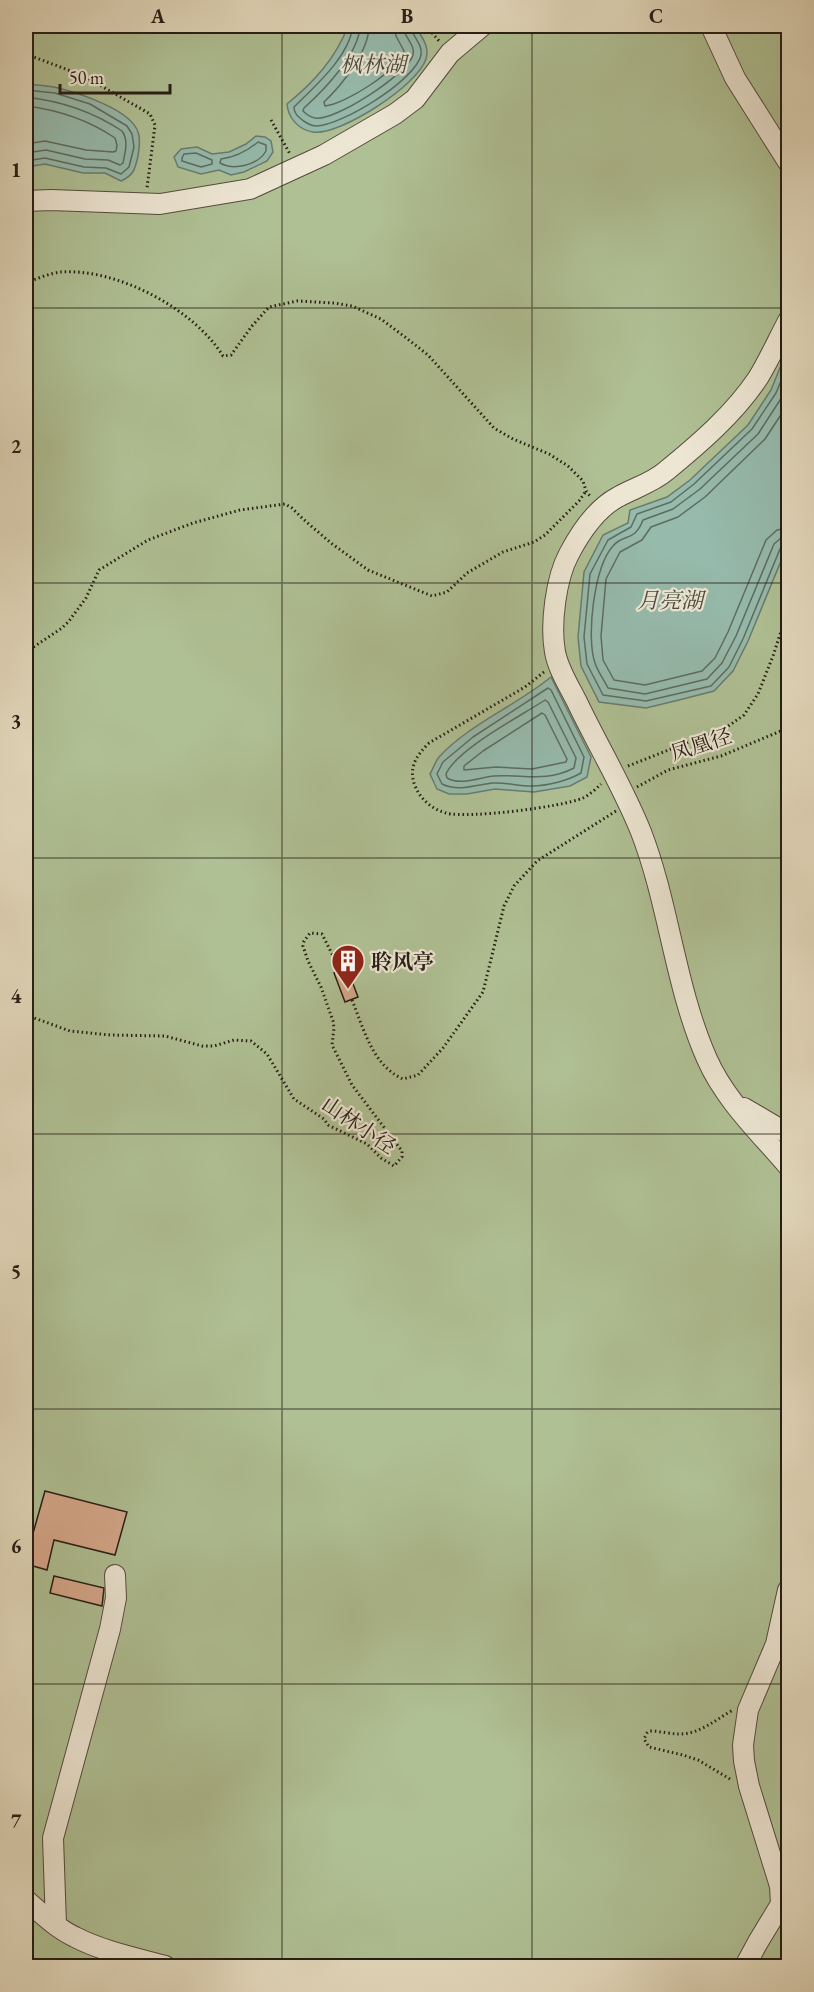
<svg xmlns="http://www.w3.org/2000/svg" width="814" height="1992" viewBox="0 0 814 1992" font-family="'EB Garamond','Noto Serif SC',serif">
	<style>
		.green { fill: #afc094; stroke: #6a6e54; stroke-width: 1.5 }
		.water { fill: #96baac; stroke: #697b70; stroke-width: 1.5 }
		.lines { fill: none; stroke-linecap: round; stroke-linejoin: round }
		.shore { stroke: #5e6c60; stroke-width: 1.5 }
		.building { fill: #d5a78a; stroke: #261d15; stroke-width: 1.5 }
		.minor-casing { stroke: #554c3f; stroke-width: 22 }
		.path { stroke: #261d15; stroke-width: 3; stroke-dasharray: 1.5 3; stroke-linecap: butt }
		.minor { stroke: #ede6d3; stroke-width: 20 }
		.grid { fill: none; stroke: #261d15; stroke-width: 1.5; stroke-opacity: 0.55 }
		.labels { text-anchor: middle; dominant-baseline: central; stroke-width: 4.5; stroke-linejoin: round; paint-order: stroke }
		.street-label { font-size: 21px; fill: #261d15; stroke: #ede6d3 }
		.poi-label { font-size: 21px; font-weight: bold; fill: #261d15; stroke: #ede6d3; text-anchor: start }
		.water-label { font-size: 22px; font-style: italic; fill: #484c42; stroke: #ede6d3 }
		.neatline { fill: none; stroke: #261d15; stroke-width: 2 }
		.grid-label { font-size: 20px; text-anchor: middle; font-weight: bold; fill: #261d15 }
	</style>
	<rect width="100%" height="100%" fill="#e3d9bc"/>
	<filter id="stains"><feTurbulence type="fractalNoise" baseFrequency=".00333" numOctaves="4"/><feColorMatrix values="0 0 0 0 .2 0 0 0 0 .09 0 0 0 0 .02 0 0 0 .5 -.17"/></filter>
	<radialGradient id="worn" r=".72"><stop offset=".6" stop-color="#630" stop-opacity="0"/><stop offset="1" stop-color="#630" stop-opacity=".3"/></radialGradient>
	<rect class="green" x="26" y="26" width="762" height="1940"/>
	<g class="water">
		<path d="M348,26H415C421,36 430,46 426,59C418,85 340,136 313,132C298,130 288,117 287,104C314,82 336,58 348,26Z"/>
		<path d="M26,84C36,85 48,85 58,88C79,93 131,110 138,132C141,140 139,148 138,156C135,169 134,175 121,181L105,173H83L45,164L26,167Z"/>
		<path d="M256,136L265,137L271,141L273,152L267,161L244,172L231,175L219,170L201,174L178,167L174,157L181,149L197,147L212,154L229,152L246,144Z"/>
		<path d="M788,348V544L748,641L733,671L714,691L679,700L646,708L599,702L581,666L578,637L584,572L603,535L628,523L630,510L667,497L690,480L748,425L771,390Z"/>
		<path d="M551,677L591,757L587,777L570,786L534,792L495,789L467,794H449L437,789L430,774C433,769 435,762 439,757C468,725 517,705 551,677Z"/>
	</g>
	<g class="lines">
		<g class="shore">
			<path d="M353,26C349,57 315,86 294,107C294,112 296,115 300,118C304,122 311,126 316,126C341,126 416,80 421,55C423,44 412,36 410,26"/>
			<path d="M360,26C359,54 324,90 304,108L303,111C306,114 310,117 315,118C334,122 408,74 413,55C416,45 403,36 403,26"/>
			<path d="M369,26C369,51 342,85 324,102L325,106C345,104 398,71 404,51L396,36L394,26"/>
			<path d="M26,90L55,93L90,104L127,126L132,134L134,147L129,167L121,174L106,168L84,167L45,158L26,161"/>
			<path d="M26,97C61,101 92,111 122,131C129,141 125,152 123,163L120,165L108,160L85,159L46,150L26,153"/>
			<path d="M26,106C59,110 87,119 115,138L117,145L116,151L113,152L86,150L45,141L26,144"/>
			<path d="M258,142L266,145V151C258,165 234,171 220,163L221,159C236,157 247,151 258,142Z"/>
			<path d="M196,153L212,160V164L201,167L182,161V158L184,154Z"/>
			<path d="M788,364L776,393L752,429L694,484L671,502L637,514L631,527L608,540L590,574L584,637L587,664L603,695L646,701L711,686L729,667L743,639L780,549L784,545H788"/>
			<path d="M788,383L782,397L758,434L700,489L673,509L643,520C634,543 624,533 613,546C594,567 586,637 595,663C598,672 604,680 608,688L645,694L707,679L722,663L736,636L774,544L781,538L788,537"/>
			<path d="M788,404L765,439L705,497L678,517L651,527L642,540L620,552L606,579L601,636L603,660L614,680L645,685L702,671L715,658L728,632L766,540L777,530L788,528"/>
			<path d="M548,688L551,690L584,757L581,773C567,781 547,786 531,786C518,786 505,782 493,783C476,785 458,792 442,784L437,774L443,762L473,737Z"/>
			<path d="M545,700L548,702L576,758L574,768C545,783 523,774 494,776C480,777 461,786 447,778L446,774C457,749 521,716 545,700Z"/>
			<path d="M542,713L545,715L567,759L566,762L532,769L496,767L464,770V766L483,751Z"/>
		</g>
	</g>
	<g class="building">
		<path d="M347,968L358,997L345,1002L334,973Z"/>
		<path d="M45,1491L127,1512L115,1555L54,1540L47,1570L26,1564L28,1543L30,1544Z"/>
		<path d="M54,1576L104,1588L102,1606L50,1593Z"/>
	</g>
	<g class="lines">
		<g class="minor-casing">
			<g id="minor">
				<path d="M711,26L735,78L788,162"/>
				<path d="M26,201L51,200L160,204L250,189L324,155L395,114L415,99L450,53L482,26"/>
				<path d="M788,321C778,340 769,360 758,378C734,414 699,444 666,471C652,483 634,488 618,497C597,508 580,533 569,554C556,578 550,624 555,652C558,669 569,686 577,702C598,746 623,787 641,832C669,904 675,987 707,1059C725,1100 760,1133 788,1166"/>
				<path d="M744,1108L788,1134"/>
				<path d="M26,1900C41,1913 56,1928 75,1937C102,1951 135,1958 165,1966"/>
				<path d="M56,1925L53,1838L110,1629L116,1598L115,1575"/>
				<path d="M745,1966L758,1942L781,1904L780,1886L749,1786L744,1761L743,1745L748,1710L776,1644L788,1590"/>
			</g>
		</g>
		<g class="path">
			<path d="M426,26L440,42"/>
			<path d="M26,54L84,76L150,114L155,125L147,188"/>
			<path d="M271,120L290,154"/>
			<path d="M26,283C36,279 50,273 61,272C117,268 194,309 223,356L231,355L252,326L269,307L297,301L334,303L352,306L381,319L405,337L428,355L494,428L513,439L549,454L568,466L583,481L586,491L590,496"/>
			<path d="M26,652L62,628L69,621L86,598L99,570L148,540L193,523L240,510L285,504L292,508L303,519L331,543L368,570L432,596L447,592L467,573L503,552L534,542L545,535L579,501L586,491"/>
			<path d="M544,672L525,687L429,743C417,755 409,766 414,783C419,798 431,809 446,813C467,819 562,807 583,798C589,795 596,789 601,784"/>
			<path d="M628,766L727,727L744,715L758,694L773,656L788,610"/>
			<path d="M637,787L668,770L721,756L788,728"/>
			<path d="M346,986L353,983"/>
			<path d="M352,1000C364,1029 372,1065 403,1079L418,1075L443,1048L483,992L504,906L514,886L537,861L616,811"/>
			<path d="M26,1015L70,1031L110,1035L165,1036L202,1046H214L234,1040L251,1041L267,1054L294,1099L324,1119L328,1125L367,1144L381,1158L394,1166L402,1157V1151L352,1085L332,1045L334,1028L333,1021L321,987L308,961L303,946L304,941L310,933L322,934L340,970"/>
			<path d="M730,1779L698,1760L683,1755L649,1747L644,1739L647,1733L650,1731C660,1731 670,1734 679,1734C700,1734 715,1720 733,1710"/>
		</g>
		<use href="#minor" class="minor"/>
	</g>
	<path class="grid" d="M282,26V1966M532,26V1966M26,308H788M26,583H788M26,858H788M26,1134H788M26,1409H788M26,1684H788"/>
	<defs>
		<g id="building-pin" transform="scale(1.725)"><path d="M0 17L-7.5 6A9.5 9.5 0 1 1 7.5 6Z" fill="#8f2418" stroke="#ede6d3"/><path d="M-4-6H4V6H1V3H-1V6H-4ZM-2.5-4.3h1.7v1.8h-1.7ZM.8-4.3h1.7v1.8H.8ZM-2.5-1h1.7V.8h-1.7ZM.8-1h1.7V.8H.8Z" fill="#fff"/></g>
	</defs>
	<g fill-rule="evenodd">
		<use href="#building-pin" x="348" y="961"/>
	</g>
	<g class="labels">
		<g class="street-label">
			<text transform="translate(701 744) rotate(-18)">凤凰径</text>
			<text transform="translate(359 1125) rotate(34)">山林小径</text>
		</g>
		<g class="poi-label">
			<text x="371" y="961">聆风亭</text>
		</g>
		<g class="water-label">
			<text x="373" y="64">枫林湖</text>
			<text x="670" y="600">月亮湖</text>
		</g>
	</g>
	<rect width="814" height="1992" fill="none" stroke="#e3d9bc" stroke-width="66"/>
	<path d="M60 84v9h110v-9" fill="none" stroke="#261d15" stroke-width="3"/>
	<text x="69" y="84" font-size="18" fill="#261d15" stroke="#ede6d3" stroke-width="4.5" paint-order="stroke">50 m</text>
	<rect x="33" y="33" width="748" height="1926" class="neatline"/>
	<g class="grid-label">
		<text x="158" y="23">A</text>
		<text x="407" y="23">B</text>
		<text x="656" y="23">C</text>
		<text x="16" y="177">1</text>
		<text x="16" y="453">2</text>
		<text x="16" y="728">3</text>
		<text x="16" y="1003">4</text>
		<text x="16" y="1278">5</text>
		<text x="16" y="1553">6</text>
		<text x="16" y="1828">7</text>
	</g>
	<rect width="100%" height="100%" filter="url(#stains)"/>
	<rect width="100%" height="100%" fill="url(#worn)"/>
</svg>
